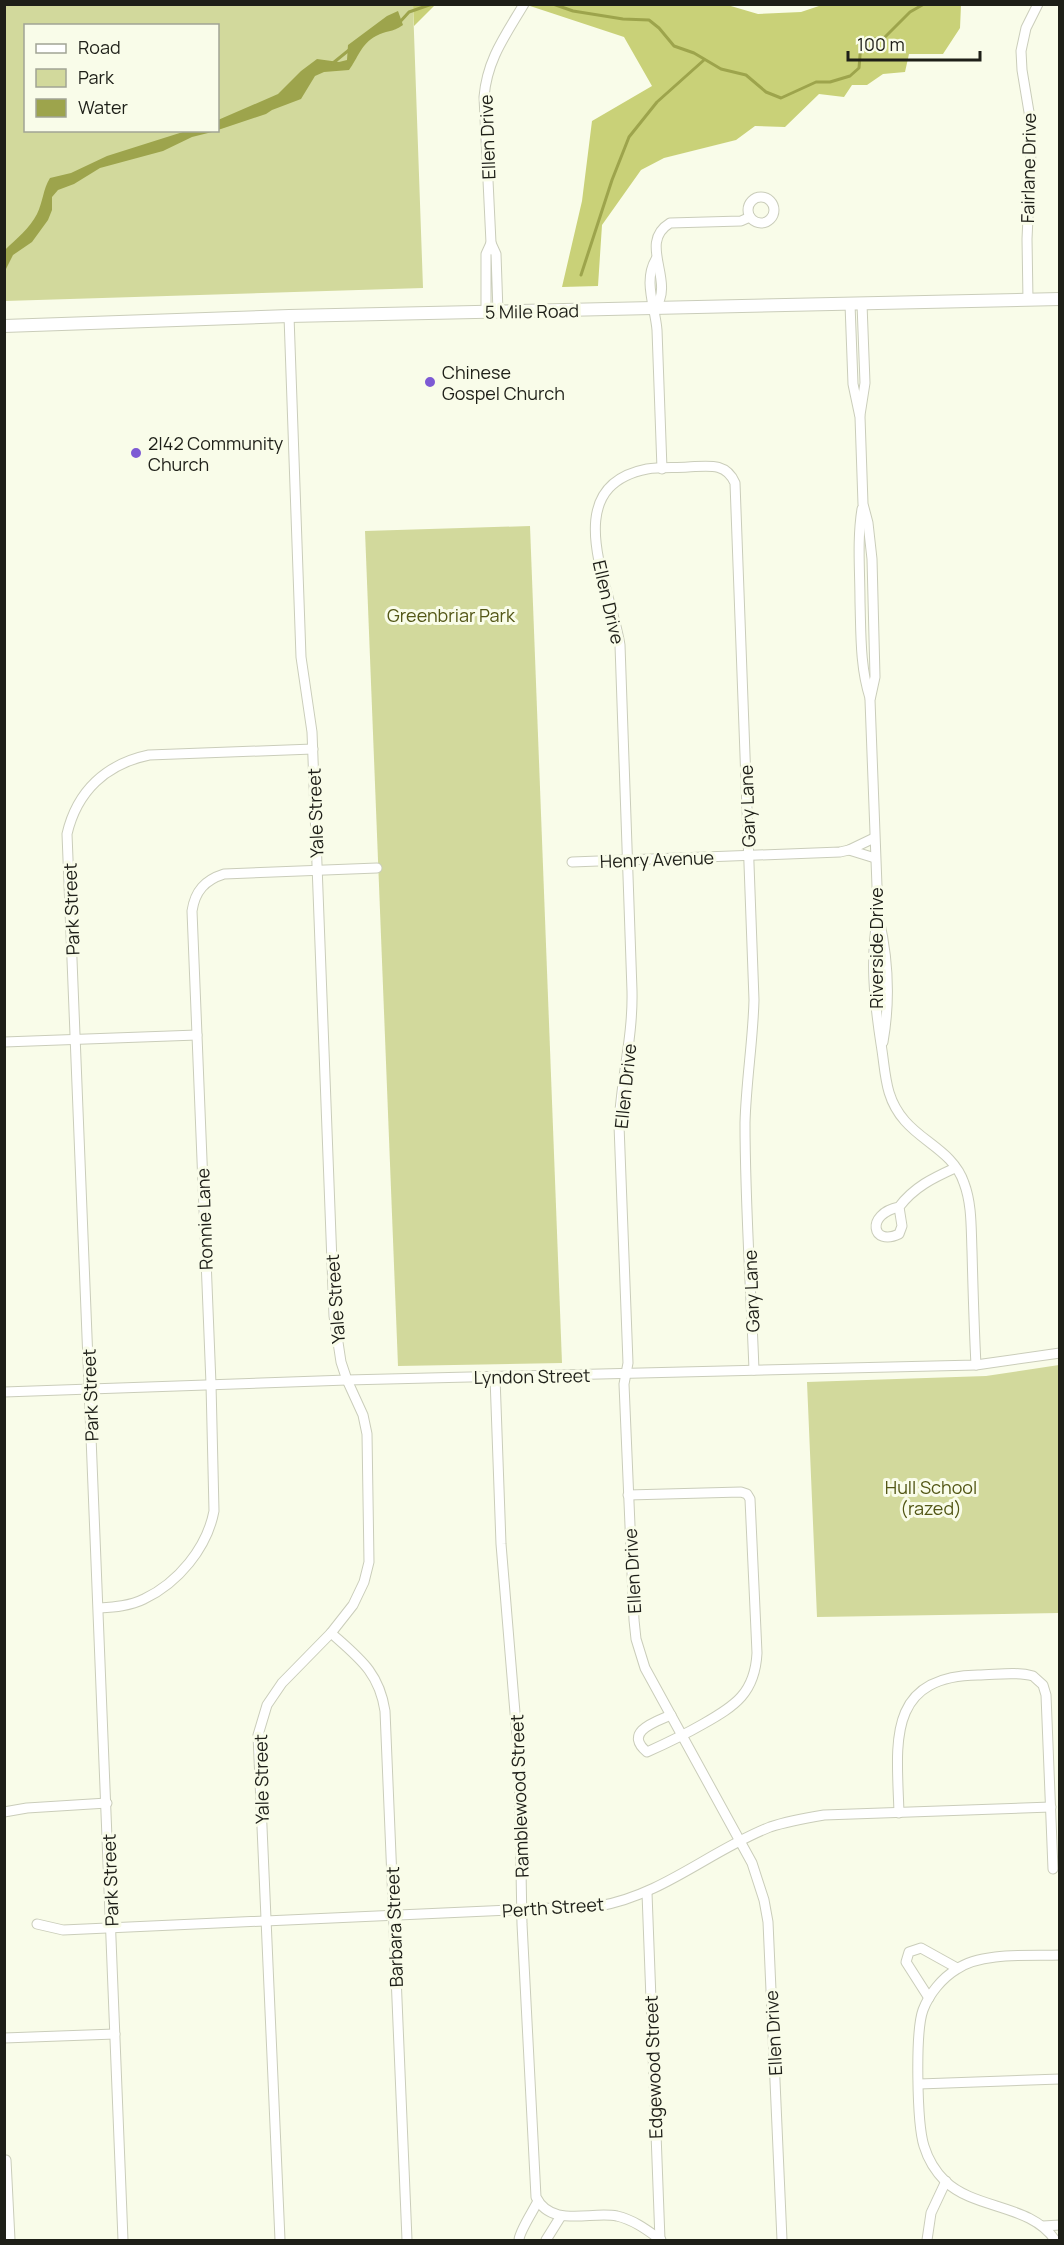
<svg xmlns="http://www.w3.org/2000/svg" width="1064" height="2245" viewBox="0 0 1064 2245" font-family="Manrope,sans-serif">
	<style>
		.green { fill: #d2d99c; fill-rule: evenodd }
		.forest { fill: #c9d178 }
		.water { fill: #9da44c }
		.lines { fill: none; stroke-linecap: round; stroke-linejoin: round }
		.stream { stroke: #9da44c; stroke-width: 3 }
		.minor-casing { stroke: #cacdba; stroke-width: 11 }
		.major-casing { stroke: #cacdba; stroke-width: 14 }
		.minor { stroke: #fff; stroke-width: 9 }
		.major { stroke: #fff; stroke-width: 12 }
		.poi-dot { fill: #7d5ad4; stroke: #f9fce9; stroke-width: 2 }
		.labels { text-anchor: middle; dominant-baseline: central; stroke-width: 6; stroke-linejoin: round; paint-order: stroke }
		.street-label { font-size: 18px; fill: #1e1f18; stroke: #f9fce9 }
		.poi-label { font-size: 18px; fill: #1e1f18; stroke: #f9fce9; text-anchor: start }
		.park-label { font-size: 18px; fill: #525615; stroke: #f9fce9 }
	</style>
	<rect width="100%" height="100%" fill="#f9fce9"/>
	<g class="green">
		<path d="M4,5H413L423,288L5,301ZM26,26H218V130H26Z"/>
		<path d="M530,526L562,1363L398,1366L365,531Z"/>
		<path d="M1059,1365V1613L817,1617L807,1382L986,1376Z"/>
	</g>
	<g class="forest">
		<path d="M724,4L758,14L801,12L825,4L961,5L960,28L943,54H909L905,72L883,74L867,85H852L844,97L819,94L785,127L755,126L736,140L664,158L641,170L602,225L598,286L562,287L582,201L592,121L652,86L624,37L527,5Z"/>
		<path d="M413,5V4L435,5L414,26Z"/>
	</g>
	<g class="water">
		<path d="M398,11L403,25C392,33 386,30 376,36C361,44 358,58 349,70L324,72L315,76L301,99L272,110L266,114L218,130V120L278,94L301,71L317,59L339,62L347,60L348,45L387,16Z"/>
		<path d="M186,131H216L192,137L163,151L100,168L74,184L58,190L52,197V210L48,220L32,242L13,255L5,271V250C16,239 30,228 37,214C43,202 43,189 50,178L71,173L107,156Z"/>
	</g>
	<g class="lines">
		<g class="stream">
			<path d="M553,4L573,11L623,19L649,20L659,28L674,46L694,53L721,69L746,75L766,92L781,98L816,82H830L850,76L859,68L861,43L863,40L884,38L910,12L924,4"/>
			<path d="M399,23L409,12L432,4"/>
			<path d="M333,63L349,50"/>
			<path d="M581,275L612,180L629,137L657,102L704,60"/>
		</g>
		<g class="minor-casing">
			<g id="minor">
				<circle cx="761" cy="210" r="13"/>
				<path d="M491,243L484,97C487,60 505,36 524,4"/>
				<path d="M656,259C643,281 655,306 657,330L662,469"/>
				<path d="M1028,300L1027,239L1032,130L1022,70L1021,51L1026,28L1038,4"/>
				<path d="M850,304L853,384L860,417L863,504L868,523L872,559L875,677L870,700L878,913C870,960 874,998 881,1044C886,1073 884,1097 905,1121C924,1143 954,1153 964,1183C972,1204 971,1228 972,1251C973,1289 974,1327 976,1365"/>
				<path d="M655,308C676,281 637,243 670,223L741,221L750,217"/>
				<path d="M486,312V254L491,243L496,254L498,312"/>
				<path d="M860,415L865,383L862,304"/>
				<path d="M862,509C857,540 860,571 860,602C861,634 860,667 870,698"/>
				<path d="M874,838L849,850L875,858"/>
				<path d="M572,862L840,852L849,850"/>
				<path d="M879,919C888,958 890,1002 883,1042"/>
				<path d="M4,1042L197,1035"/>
				<path d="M899,1207L902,1226L899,1234C872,1247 865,1214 899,1207C914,1187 933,1178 955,1168"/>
				<path d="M754,1370C751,1288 745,1205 745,1123C746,1082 753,1041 754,1000L735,483C726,462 708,466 688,467C675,468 660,467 647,469C556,487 611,587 620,645L632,991C633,1038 621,1079 619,1125L628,1363L624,1384L634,1620L636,1639L645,1668L752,1863L764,1900L768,1922L782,2240"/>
				<path d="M495,1377L501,1544L519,1761L522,1924L536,2197C551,2228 590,2211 617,2216C634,2220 647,2230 661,2240"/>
				<path d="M4,1392L347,1380L976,1365L1060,1353"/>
				<path d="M628,1495L741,1492L747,1494L750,1499L757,1653C755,1693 735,1706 703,1724C684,1735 667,1743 647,1752C623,1732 655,1722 671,1715"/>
				<path d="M99,1608C114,1607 130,1606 144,1599C178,1583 207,1548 214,1511L211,1384L192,911C195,891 205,880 224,874L377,868"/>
				<path d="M331,1633C359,1658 379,1672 385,1711L407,2240"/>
				<path d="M4,1812L27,1808L107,1803"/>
				<path d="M899,1813C897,1745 885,1676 978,1675C995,1675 1016,1671 1033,1676L1043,1685L1046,1695L1053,1869"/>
				<path d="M647,1893L660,2240"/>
				<path d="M37,1924L63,1930L599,1906C663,1895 711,1850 770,1827C788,1821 806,1818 824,1815L1051,1807"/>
				<path d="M929,1998L906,1962L909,1952L921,1948L957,1968"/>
				<path d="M4,2038L115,2034"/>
				<path d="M919,2084L1060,2079"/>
				<path d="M6,2160L10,2240"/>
				<path d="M1043,2226L1060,2225"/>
				<path d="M123,2240L67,834C77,791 106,764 149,755L313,749"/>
				<path d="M280,2240L258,1735L267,1705L282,1683L331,1633L353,1605L364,1582L369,1562L367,1434L363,1415L347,1380L341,1362L334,1316L312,732L301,657L289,316"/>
				<path d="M519,2240C519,2232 533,2211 538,2201"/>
				<path d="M546,2240L561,2216"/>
				<path d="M927,2240L931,2213L946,2181"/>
				<path d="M1055,2240C1031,2204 975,2210 945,2181C935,2171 928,2159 924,2146C917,2124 915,2032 923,2010C929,1994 942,1978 957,1969C981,1952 1030,1956 1060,1955"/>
			</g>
		</g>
		<g class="major-casing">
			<path id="major" d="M4,326L289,316L1060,299"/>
		</g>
		<use href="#minor" class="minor"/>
		<use href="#major" class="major"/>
	</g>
	<g class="poi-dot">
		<circle cx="430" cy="382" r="6"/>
		<circle cx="136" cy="453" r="6"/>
	</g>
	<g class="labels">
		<g class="street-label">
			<text transform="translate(487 137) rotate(-92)">Ellen Drive</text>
			<text transform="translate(1028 168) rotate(-89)">Fairlane Drive</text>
			<text transform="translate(532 311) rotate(-1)">5 Mile Road</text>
			<text transform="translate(609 602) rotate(77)">Ellen Drive</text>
			<text transform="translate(747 806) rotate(-92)">Gary Lane</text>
			<text transform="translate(315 813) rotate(-92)">Yale Street</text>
			<text transform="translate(657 859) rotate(-2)">Henry Avenue</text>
			<text transform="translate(71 909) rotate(-92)">Park Street</text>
			<text transform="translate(876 948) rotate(-90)">Riverside Drive</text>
			<text transform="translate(625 1086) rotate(-84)">Ellen Drive</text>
			<text transform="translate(204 1219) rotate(-92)">Ronnie Lane</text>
			<text transform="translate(751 1291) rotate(-92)">Gary Lane</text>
			<text transform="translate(335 1299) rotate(-94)">Yale Street</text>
			<text transform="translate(532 1376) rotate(-1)">Lyndon Street</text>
			<text transform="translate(90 1395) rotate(-92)">Park Street</text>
			<text transform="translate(632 1571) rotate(-93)">Ellen Drive</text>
			<text transform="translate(261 1779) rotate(-91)">Yale Street</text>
			<text transform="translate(519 1796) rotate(-92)">Ramblewood Street</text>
			<text transform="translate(110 1880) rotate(-92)">Park Street</text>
			<text transform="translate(553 1907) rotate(-4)">Perth Street</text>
			<text transform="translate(394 1927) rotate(-92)">Barbara Street</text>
			<text transform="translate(773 2033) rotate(-93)">Ellen Drive</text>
			<text transform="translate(653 2067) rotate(-92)">Edgewood Street</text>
		</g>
		<g class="poi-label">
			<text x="442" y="372">Chinese<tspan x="442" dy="21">Gospel Church</tspan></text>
			<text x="148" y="443">2|42 Community<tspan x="148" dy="21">Church</tspan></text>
		</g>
		<g class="park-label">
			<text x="451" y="615">Greenbriar Park</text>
			<text x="931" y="1487">Hull School<tspan x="931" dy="21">(razed)</tspan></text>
		</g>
	</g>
	<rect width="1064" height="2245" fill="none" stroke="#1e1f18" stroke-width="12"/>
	<rect x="24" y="24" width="195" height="108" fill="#f9fce9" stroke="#a1a495" stroke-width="1.5"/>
	<rect x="36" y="44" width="30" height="9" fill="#ffffff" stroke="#a1a495" stroke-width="1.5"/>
	<text x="78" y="54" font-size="18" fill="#1e1f18">Road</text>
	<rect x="36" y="69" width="30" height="18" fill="#d2d99c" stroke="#a1a495" stroke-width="1.5"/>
	<text x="78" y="84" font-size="18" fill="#1e1f18">Park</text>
	<rect x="36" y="99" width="30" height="18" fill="#9da44c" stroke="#a1a495" stroke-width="1.5"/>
	<text x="78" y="114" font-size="18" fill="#1e1f18">Water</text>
	<path d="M848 51v9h132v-9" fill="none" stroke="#1e1f18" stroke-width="3"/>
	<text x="857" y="51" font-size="18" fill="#1e1f18" stroke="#f9fce9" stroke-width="4.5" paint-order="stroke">100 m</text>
</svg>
